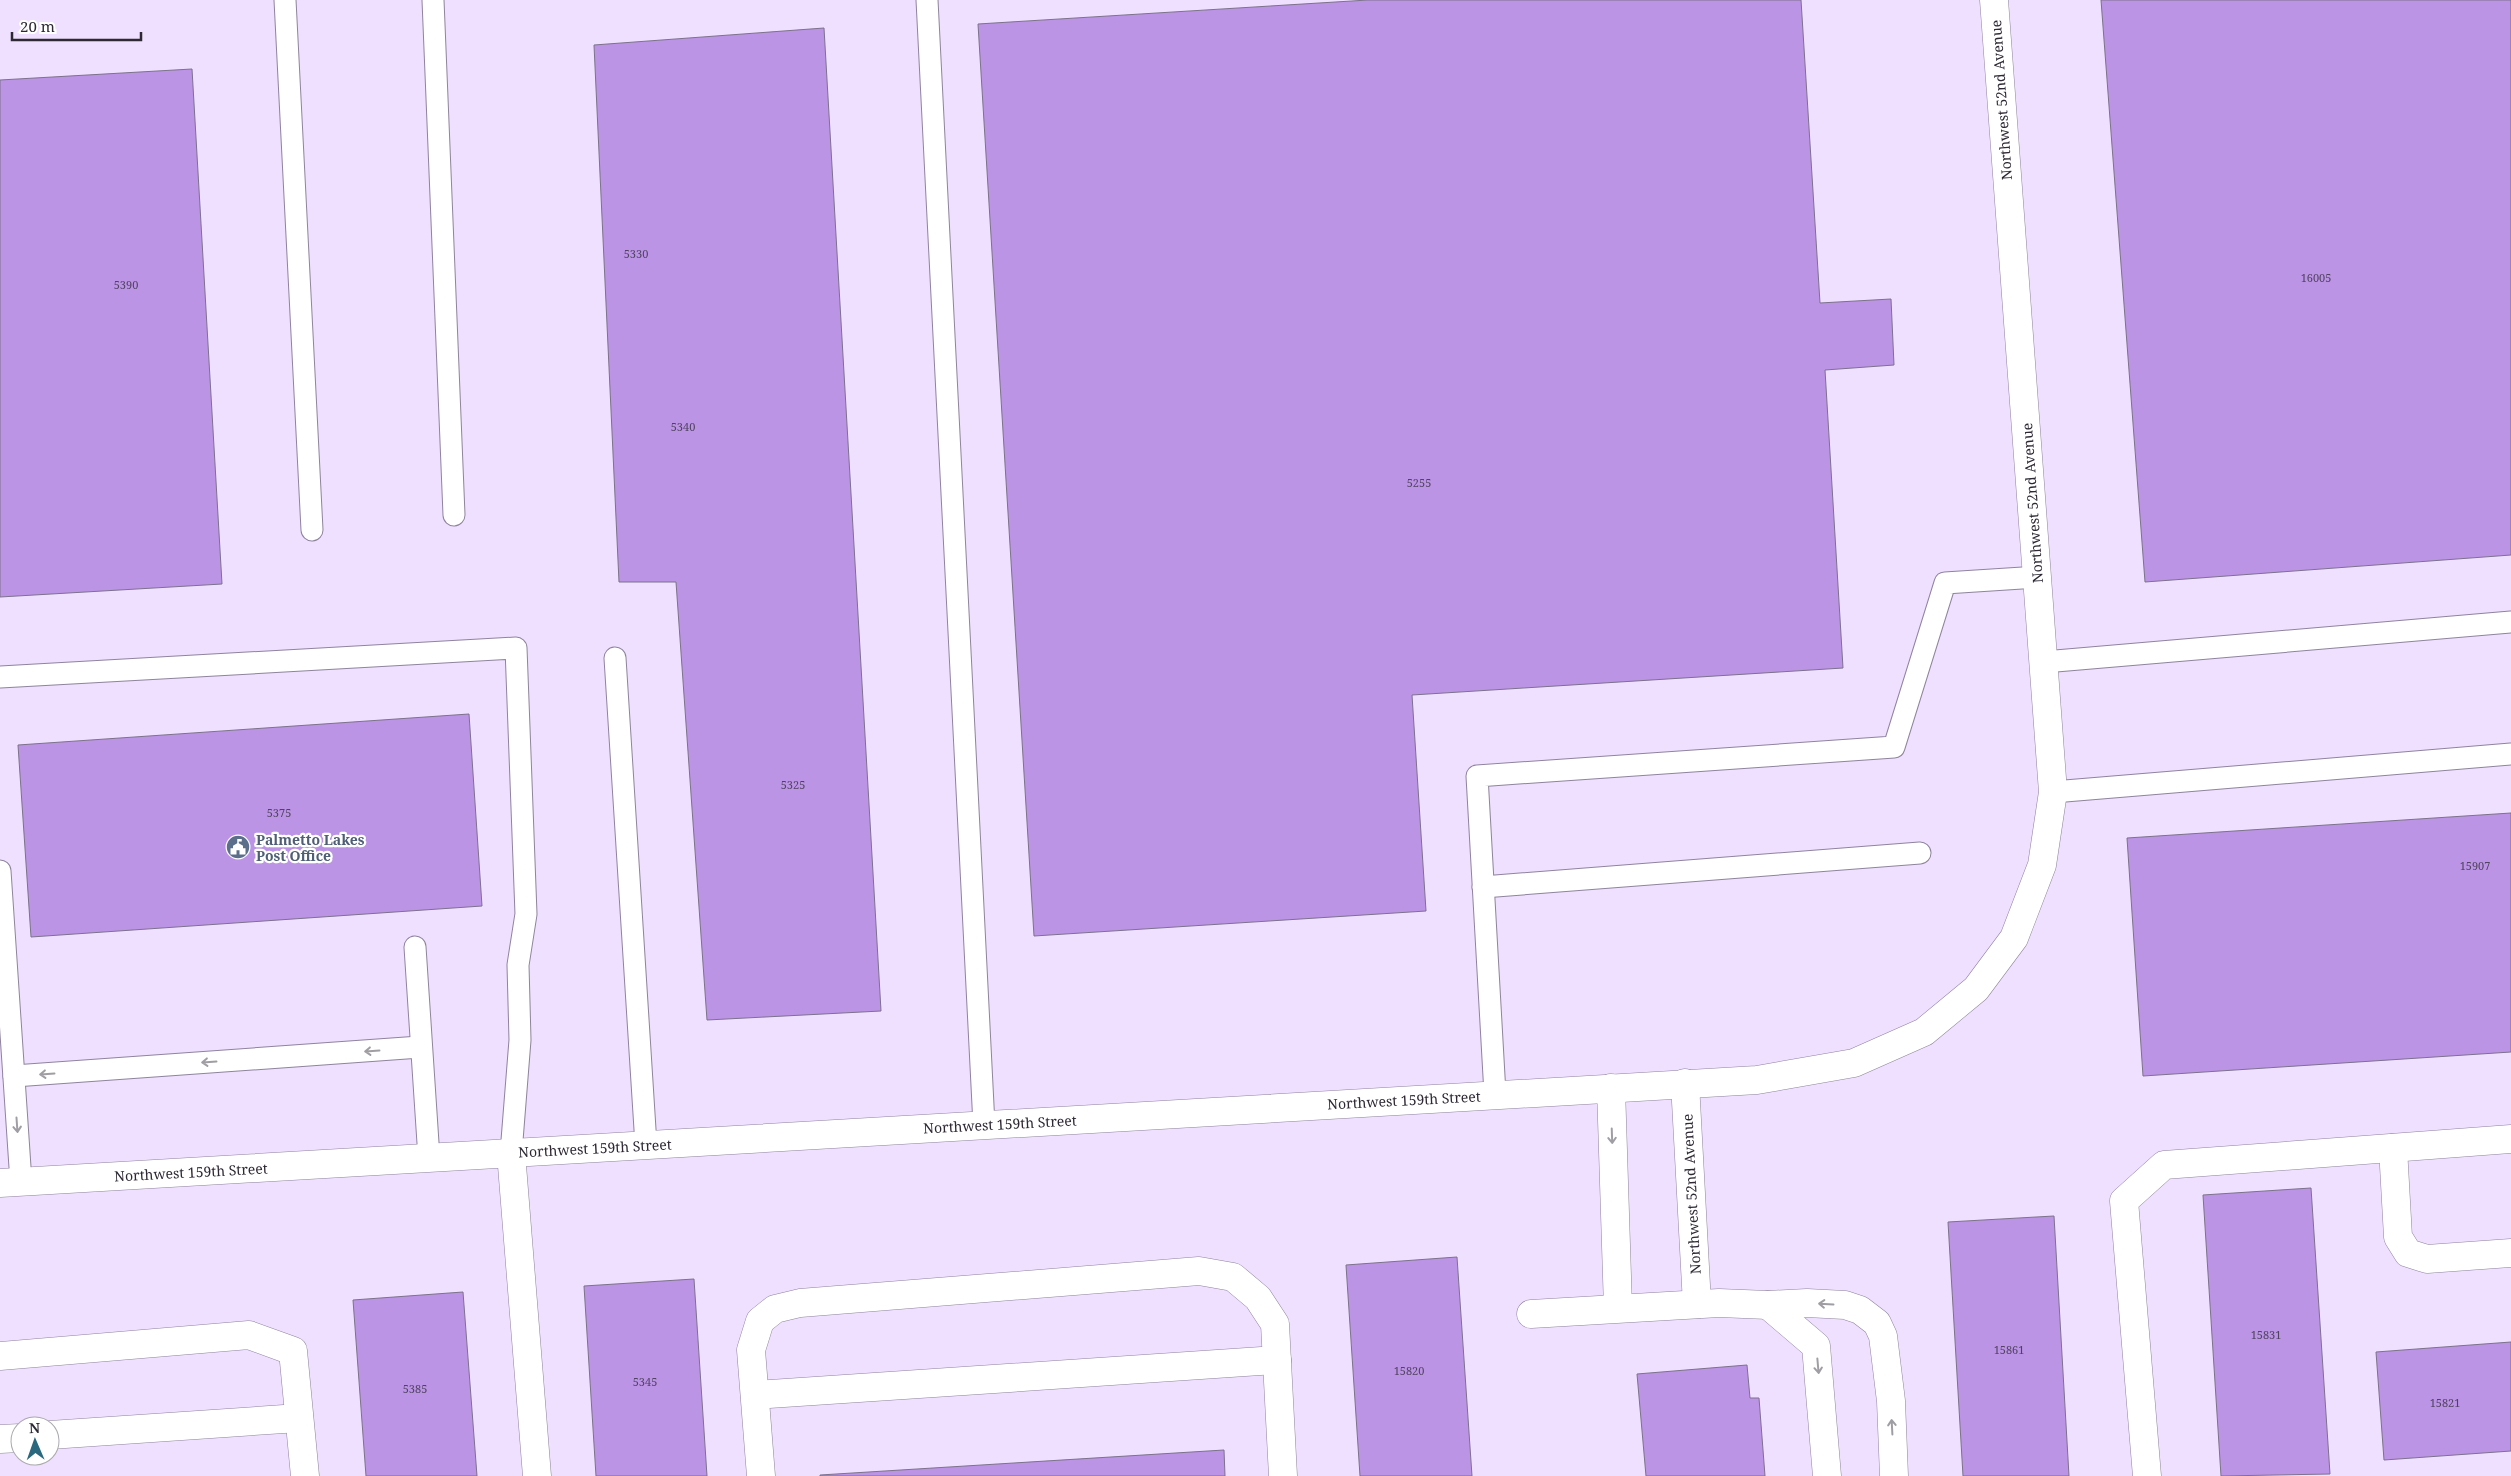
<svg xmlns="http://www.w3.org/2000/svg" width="2511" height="1476" viewBox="0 0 2511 1476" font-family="'Noto Serif',serif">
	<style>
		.building { fill: #bc94e6; stroke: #7d718c }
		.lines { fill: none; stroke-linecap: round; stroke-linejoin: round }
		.lane-casing { stroke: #8f839e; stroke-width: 23 }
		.street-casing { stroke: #8f839e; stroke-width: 29 }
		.secondary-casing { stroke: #8f839e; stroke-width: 29 }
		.lane { stroke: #fff; stroke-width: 21 }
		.street { stroke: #fff; stroke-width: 28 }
		.secondary { stroke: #fff; stroke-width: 28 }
		.oneway { stroke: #a09ea3 }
		.labels { text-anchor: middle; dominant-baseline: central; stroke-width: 4.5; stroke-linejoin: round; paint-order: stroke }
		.number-label { font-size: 11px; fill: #514360 }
		.street-label { font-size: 14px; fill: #2d2833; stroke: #fff }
		.service-label { font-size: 14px; font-weight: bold; fill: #4e5e75; stroke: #fff; text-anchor: start }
	</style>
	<rect width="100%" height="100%" fill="#eee0fe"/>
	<g class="building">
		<path d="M1368,0H1801L1820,303L1891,299L1894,365L1825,370L1843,668L1412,695L1426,911L1034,936L978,24Z"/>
		<path d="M2101,0H2511V555L2145,582Z"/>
		<path d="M824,28L881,1011L707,1020L676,582H619L594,45Z"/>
		<path d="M192,69L222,584L0,597V80Z"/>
		<path d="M469,714L482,906L31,937L18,745Z"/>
		<path d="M2511,813V1052L2143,1076L2127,838Z"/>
		<path d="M2311,1188L2330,1474L2221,1476L2203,1195Z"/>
		<path d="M2054,1216L2069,1476H1963L1948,1222Z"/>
		<path d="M1457,1257L1472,1476H1360L1346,1265Z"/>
		<path d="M694,1279L707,1476H596L584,1286Z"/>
		<path d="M463,1292L477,1476H366L353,1300Z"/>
		<path d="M2511,1342V1451L2384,1460L2376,1352Z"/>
		<path d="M1747,1365L1750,1398H1759L1765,1476H1646L1637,1374Z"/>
		<path d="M1224,1450L1225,1476H820V1475Z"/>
	</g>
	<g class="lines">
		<g class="lane-casing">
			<g id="lane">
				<path d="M285,0L312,530"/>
				<path d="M433,0L454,515"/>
				<path d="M927,0L984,1125"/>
				<path d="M615,658L646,1145"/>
				<path d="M2044,662L2511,622"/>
				<path d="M0,677L516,648L526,914L518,965L520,1040L511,1153"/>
				<path d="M2053,792L2511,754"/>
				<path d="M0,871L21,1182"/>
				<path d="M1483,887L1920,853"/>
				<path d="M415,947L429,1158"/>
				<path d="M14,1076L420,1047"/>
				<path d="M1495,1094L1477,776L1894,747L1945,583L2038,577"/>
			</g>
		</g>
		<g class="street-casing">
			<g id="street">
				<path d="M1685,1083L1697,1304"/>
				<path d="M1611,1088L1618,1308"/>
				<path d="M2393,1148L2398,1237L2408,1253L2427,1259L2511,1253"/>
				<path d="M511,1153L537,1476"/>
				<path d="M1768,1305L1816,1346L1827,1476"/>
				<path d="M1531,1314L1719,1303L1768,1305L1807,1303L1845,1305L1860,1310L1877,1323L1883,1336L1891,1401L1894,1476"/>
				<path d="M0,1356L249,1335L293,1351L305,1476"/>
				<path d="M755,1395L1277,1360"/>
				<path d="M50,1435L299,1418"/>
				<path d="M0,1439L20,1438"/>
				<path d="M761,1476L751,1350L760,1321L775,1309L800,1303L1199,1271L1233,1277L1258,1298L1275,1324L1283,1476"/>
				<path d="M2147,1476L2124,1201L2164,1165L2511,1139"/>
			</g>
		</g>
		<g class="secondary-casing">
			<path id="secondary" d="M0,1183L1757,1080L1854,1063L1924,1032L1976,989L2014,938L2042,865L2053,792L1994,0"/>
		</g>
		<use href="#lane" class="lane"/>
		<use href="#street" class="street"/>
		<use href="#secondary" class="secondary"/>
	</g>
	<defs><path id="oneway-shaft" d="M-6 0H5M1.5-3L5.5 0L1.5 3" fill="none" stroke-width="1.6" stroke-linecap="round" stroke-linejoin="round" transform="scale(1.25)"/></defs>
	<g class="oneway">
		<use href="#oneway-shaft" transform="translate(372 1051) rotate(176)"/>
		<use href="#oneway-shaft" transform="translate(209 1062) rotate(176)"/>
		<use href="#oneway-shaft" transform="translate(47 1074) rotate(176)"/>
		<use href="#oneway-shaft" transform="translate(17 1125) rotate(86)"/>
		<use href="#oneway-shaft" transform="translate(1612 1136) rotate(88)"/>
		<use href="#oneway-shaft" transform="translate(1826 1304) rotate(-177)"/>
		<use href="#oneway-shaft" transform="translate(1818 1366) rotate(85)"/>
		<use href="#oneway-shaft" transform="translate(1892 1427) rotate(-93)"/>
	</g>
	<defs>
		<g id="civic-disc" transform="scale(1.25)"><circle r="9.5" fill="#5c6f8a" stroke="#fff"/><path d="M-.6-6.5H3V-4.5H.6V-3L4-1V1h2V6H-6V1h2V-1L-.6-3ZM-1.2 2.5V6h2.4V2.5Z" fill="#fff"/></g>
	</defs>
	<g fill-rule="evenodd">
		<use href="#civic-disc" x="238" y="847"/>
	</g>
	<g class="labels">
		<g class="number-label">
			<text x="636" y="253">5330</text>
			<text x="2316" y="277">16005</text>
			<text x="126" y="284">5390</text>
			<text x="683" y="426">5340</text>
			<text x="1419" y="482">5255</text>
			<text x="793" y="784">5325</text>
			<text x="279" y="812">5375</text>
			<text x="2475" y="865">15907</text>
			<text x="2266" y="1334">15831</text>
			<text x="2009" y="1349">15861</text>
			<text x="1409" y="1370">15820</text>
			<text x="645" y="1381">5345</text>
			<text x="415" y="1388">5385</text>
			<text x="2445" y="1402">15821</text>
		</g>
		<g class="street-label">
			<text transform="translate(2001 100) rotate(-94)">Northwest 52nd Avenue</text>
			<text transform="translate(2032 503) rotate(-94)">Northwest 52nd Avenue</text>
			<text transform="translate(1404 1100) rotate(-3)">Northwest 159th Street</text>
			<text transform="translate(1000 1124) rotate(-3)">Northwest 159th Street</text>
			<text transform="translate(595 1148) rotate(-3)">Northwest 159th Street</text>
			<text transform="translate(191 1172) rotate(-3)">Northwest 159th Street</text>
			<text transform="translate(1691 1194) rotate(-93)">Northwest 52nd Avenue</text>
		</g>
		<g class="service-label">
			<text x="256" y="839">Palmetto Lakes<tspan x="256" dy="16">Post Office</tspan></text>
		</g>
	</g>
	<g transform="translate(35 1441) rotate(358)"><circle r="24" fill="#ffffff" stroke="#aba9ad"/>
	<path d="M0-4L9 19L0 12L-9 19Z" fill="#2a687e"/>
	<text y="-8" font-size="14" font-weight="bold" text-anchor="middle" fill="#2d2833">N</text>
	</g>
	<path d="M12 32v8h129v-8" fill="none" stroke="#2d2833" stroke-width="2.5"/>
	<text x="20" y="32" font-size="15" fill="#2d2833" stroke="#ffffff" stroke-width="4" paint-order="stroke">20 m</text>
</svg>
